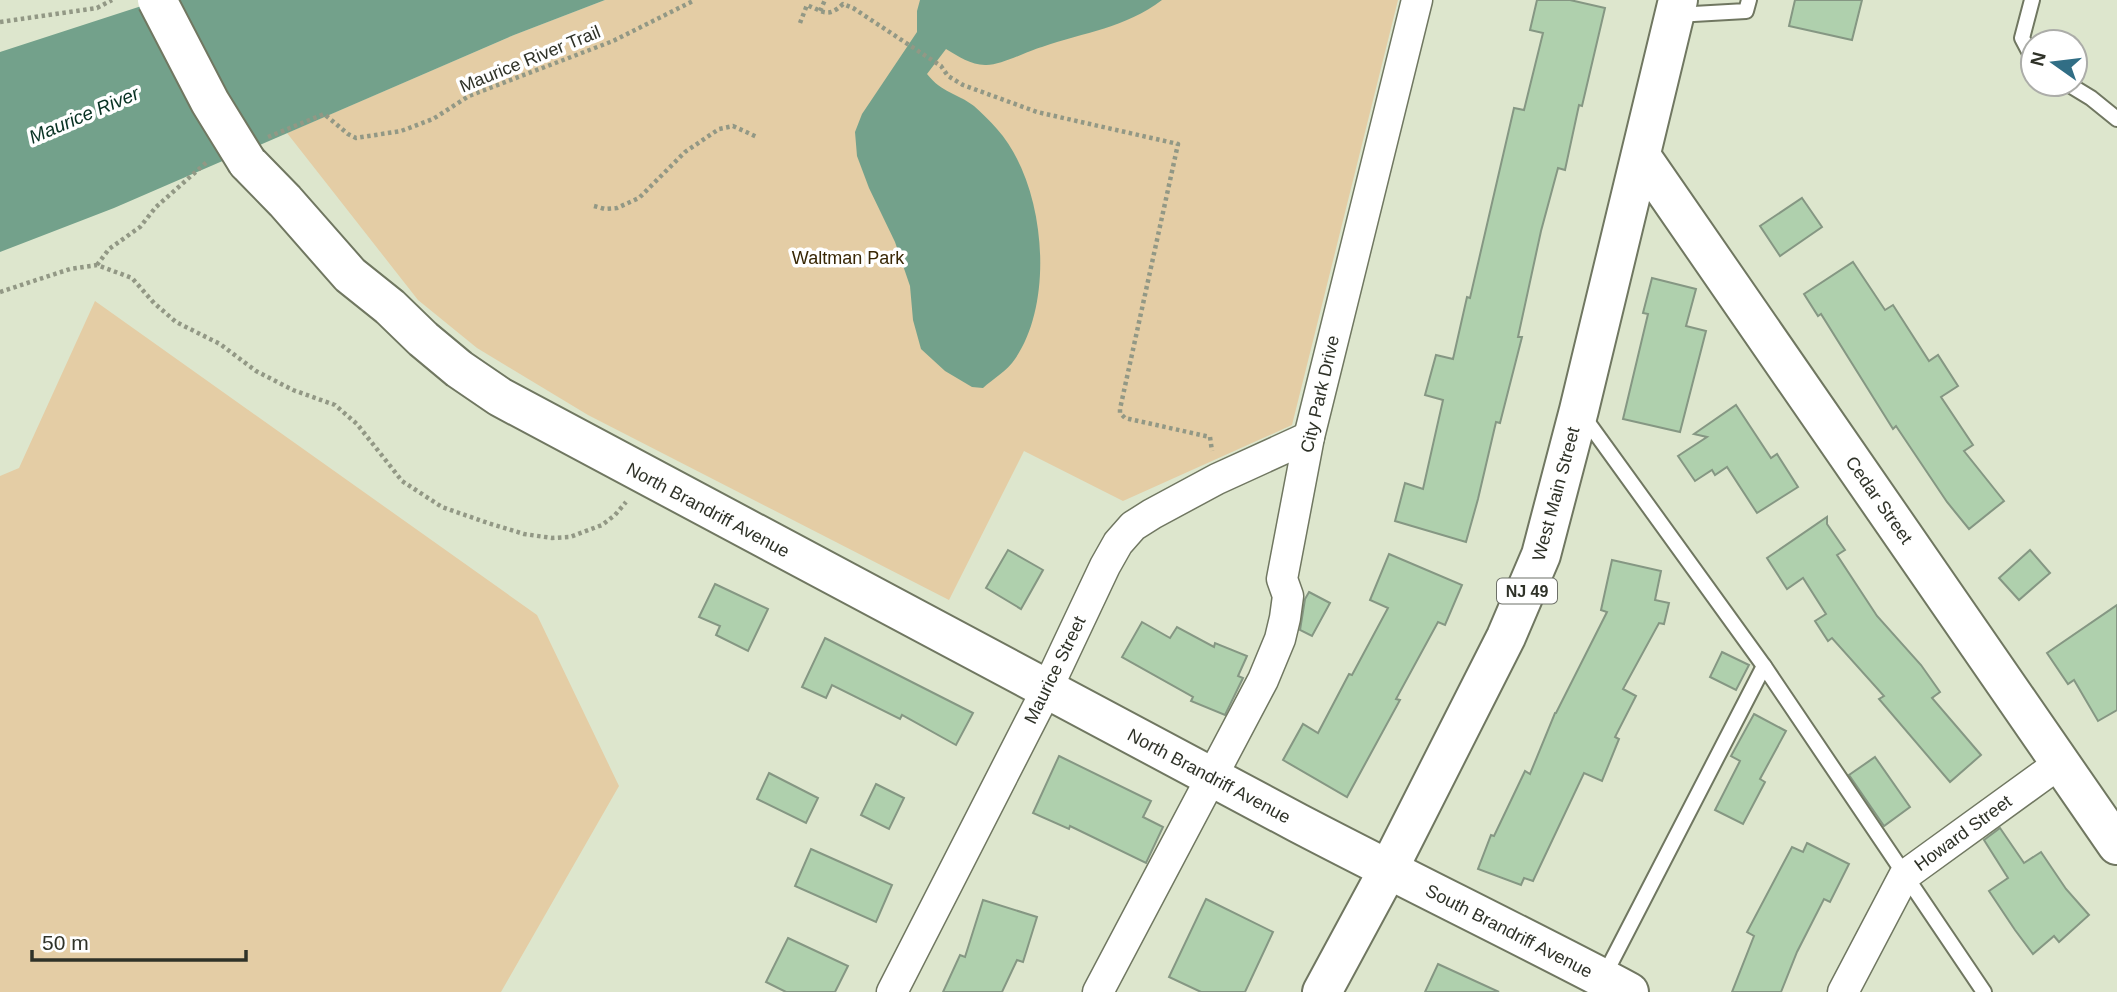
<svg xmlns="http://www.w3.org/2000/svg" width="2117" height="992" viewBox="0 0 2117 992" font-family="Helvetica,sans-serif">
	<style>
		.green { fill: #e4cda5 }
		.water { fill: #73a18b }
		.building { fill: #afd0ad; stroke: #859783; stroke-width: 2 }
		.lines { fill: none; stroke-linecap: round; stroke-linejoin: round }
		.lane-casing { stroke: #707761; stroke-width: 18 }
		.street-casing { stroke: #707761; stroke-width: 33 }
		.secondary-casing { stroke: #707761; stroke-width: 42 }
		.highway-casing { stroke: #707761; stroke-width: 42 }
		.path { stroke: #929885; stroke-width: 4.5; stroke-dasharray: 3.5 3.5; stroke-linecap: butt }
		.lane { stroke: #fff; stroke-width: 14 }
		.street { stroke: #fff; stroke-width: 30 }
		.secondary { stroke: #fff; stroke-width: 38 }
		.highway { stroke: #fff; stroke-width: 38 }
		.secondary-bridge-casing { stroke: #707761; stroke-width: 42; stroke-linecap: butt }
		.secondary-bridge { stroke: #fff; stroke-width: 38 }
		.labels { text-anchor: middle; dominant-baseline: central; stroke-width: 7; stroke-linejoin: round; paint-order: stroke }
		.shield { fill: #fff; stroke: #6d7068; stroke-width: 2 }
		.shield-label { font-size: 16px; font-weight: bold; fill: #2f3228 }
		.street-label { font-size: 18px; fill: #2f3228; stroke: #fff }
		.park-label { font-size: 18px; fill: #382705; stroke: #fff }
		.water-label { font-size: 19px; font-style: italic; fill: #083223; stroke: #fff }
	</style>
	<rect width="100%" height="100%" fill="#dde6cd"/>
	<g class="green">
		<path d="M605,0H1398L1292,425L1123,501L1024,451L949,600L588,415L477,348L418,300L287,133L514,35Z"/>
		<path d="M95,301L537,615L619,786L501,992H0V476L19,468Z"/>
	</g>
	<g class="water">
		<path d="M160,0H605L514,35L114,208L0,252V52Z"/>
		<path d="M920,0H1162C1125,28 1085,32 1042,47C1027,51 1000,66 985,65C971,65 958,56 946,49L927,74C942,93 957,93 974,106C982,113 990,121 997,129C1045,182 1056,300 1015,359C1008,370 993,379 983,388L972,387L945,371L921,349L913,320L910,286L895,242L869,188L857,156L855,132L862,114L917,32V11Z"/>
	</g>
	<g class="building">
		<path d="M1537,0H1570L1605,8L1582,106L1579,105L1565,170L1558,168L1541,231L1518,337H1522L1500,423L1496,422L1478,499L1466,542L1395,521L1405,483L1423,489L1443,400L1425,395L1436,355L1453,359L1467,297L1470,298L1514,108L1524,110L1543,33L1530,30Z"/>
		<path d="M1795,0H1862L1852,40L1789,26Z"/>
		<path d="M1802,198L1822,227L1780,256L1760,226Z"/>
		<path d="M1853,262L1885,310L1893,305L1929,361L1938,355L1958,386L1941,397L1973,445L1964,451L2004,501L1969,529L1947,502L1896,426L1893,429L1821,314L1818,316L1804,294Z"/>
		<path d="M1652,278L1696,289L1686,326L1706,331L1680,432L1623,419L1648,314L1643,313Z"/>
		<path d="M1736,405L1771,458L1777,454L1798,487L1757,513L1727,467L1715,475L1712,470L1695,481L1678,456L1707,437L1694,434Z"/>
		<path d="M1827,517V524L1845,550L1837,555L1877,616L1921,665L1940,692L1932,698L1981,755L1950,782L1879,699L1884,696L1832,638L1828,641L1815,621L1826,614L1803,578L1787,589L1767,558Z"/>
		<path d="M1008,550L1043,570L1021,609L986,588Z"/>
		<path d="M2030,550L2050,573L2019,600L1999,578Z"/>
		<path d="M1389,554L1462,585L1445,625L1438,622L1396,699L1400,700L1347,797L1283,760L1303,724L1318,733L1349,674L1352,675L1388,608L1370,600Z"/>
		<path d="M1612,560L1661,571L1655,600L1669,603L1664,624L1659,623L1623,689L1636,696L1615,737L1619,739L1602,781L1584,773L1533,881L1524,878L1521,885L1478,869L1491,835L1494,836L1525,771L1530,774L1555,713H1556L1607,612L1601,610Z"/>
		<path d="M715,584L768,609L748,651L716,635L720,626L699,617Z"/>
		<path d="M1309,592L1330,603L1312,636L1300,630L1305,599Z"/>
		<path d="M2117,605V710L2098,721L2074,680L2068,684L2047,653Z"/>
		<path d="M1142,622L1170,638L1177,627L1214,647L1215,643L1247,656L1238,676L1243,678L1225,715L1191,701L1193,697L1122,657Z"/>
		<path d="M825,638L973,713L956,745L902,715L900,719L832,685L826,698L802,687Z"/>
		<path d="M1722,652L1749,665L1736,690L1710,677Z"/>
		<path d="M1754,714L1786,731L1760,779L1765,782L1743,824L1715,810L1740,761L1731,756Z"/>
		<path d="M1059,756L1151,801L1143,817L1163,827L1146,863L1070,826L1069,829L1033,813Z"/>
		<path d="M1875,757L1910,807L1884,826L1849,775Z"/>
		<path d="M769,773L818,798L806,823L757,799Z"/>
		<path d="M876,784L904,798L889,829L861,815Z"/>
		<path d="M2000,828L2024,863L2041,852L2066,889L2089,915L2059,942L2054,936L2033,954L2015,930L1989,891L2008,878L1984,840Z"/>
		<path d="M1807,843L1849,864L1830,902L1824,899L1797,952L1781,992H1732L1754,936L1747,932L1792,847L1803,852Z"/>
		<path d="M811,849L892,885L876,922L795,886Z"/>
		<path d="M1206,899L1273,932L1245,992H1201L1169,977Z"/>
		<path d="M983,900L1037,917L1023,962L1017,960L1002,992H943L960,955L965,957Z"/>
		<path d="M788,938L848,966L835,992H786L766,982Z"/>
		<path d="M1438,964L1499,992H1425Z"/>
	</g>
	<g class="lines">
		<g class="lane-casing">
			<g id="lane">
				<path d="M2032,0L2022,38L2033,59"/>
				<path d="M1676,15L1746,11L1749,0"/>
				<path d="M2068,84L2091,98L2117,119"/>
				<path d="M1584,417L1764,666L1984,992"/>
				<path d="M1604,976L1764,666"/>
			</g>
		</g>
		<g class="street-casing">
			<g id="street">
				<path d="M892,992L1046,691L1105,566L1118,543L1133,526L1152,514L1217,479L1309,437"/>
				<path d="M1098,992L1263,680L1280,639L1285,618L1288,596L1282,579L1309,437L1417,0"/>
				<path d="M1843,992L1904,876L2060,763"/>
			</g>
		</g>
		<g class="secondary-casing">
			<g id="secondary">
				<path d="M1641,156L2117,845"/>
				<path d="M247,162L285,201L350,275L390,307L423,339L459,369L500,397C765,541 1031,683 1298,823C1407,880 1519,934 1629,992"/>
			</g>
		</g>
		<g class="highway-casing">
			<path id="highway" d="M1322,992L1388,870L1506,637L1541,555L1579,410L1678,0"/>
		</g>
		<g class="path">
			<path d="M820,11L825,0"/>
			<path d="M0,22L97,8L112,0"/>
			<path d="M800,23L807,5C824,12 828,18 843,4L853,8L941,66L948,76L963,85L1037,112L1178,144L1120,409V413L1125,418L1210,437L1212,451"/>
			<path d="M268,137L324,114L348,134L356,138L401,131L433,119L469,96L613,41L695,0"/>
			<path d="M594,206L605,209L617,208L639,198L685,152L719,129L733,126L757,137"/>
			<path d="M97,265L109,249L140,227L156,207L208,161"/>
			<path d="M0,292L70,269L97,265L132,278L154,303L176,322L220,344L256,371L293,390L335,405L357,424L402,481L442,507L488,523L524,534L552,538L570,537L602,525L615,515L626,502"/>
		</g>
		<use href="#lane" class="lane"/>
		<use href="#street" class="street"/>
		<use href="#secondary" class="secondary"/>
		<use href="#highway" class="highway"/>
		<g class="secondary-bridge-casing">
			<path id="secondary-bridge" d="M157,0L210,102L247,162"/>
		</g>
		<use href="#secondary-bridge" class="secondary-bridge"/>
	</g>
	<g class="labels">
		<rect class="shield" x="1497" y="578.5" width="60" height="25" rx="5"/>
		<g class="shield-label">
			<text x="1527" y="591">NJ 49</text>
		</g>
		<g class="street-label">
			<text transform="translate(530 59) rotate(-22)">Maurice River Trail</text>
			<text transform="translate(1320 394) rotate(-77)">City Park Drive</text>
			<text transform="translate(1556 494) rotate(-75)">West Main Street</text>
			<text transform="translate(1879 500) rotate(55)">Cedar Street</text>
			<text transform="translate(708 510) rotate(28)">North Brandriff Avenue</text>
			<text transform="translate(1055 670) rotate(-64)">Maurice Street</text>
			<text transform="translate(1209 776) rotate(28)">North Brandriff Avenue</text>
			<text transform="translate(1963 833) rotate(-36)">Howard Street</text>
			<text transform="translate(1509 931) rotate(27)">South Brandriff Avenue</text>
		</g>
		<g class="park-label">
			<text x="848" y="258">Waltman Park</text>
		</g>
		<g class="water-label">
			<text transform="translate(84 115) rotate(-23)">Maurice River</text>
		</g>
	</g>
	<g transform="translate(2054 63) rotate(284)"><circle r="33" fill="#ffffff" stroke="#acada9" stroke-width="2"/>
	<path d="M0-5L12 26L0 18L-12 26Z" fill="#316e85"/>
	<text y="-10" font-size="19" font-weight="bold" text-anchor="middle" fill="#2f3228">N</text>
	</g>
	<path d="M32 950v10h214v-10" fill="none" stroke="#2f3228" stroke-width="3.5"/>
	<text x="42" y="950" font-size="21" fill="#2f3228" stroke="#ffffff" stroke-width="5" paint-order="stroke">50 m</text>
</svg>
